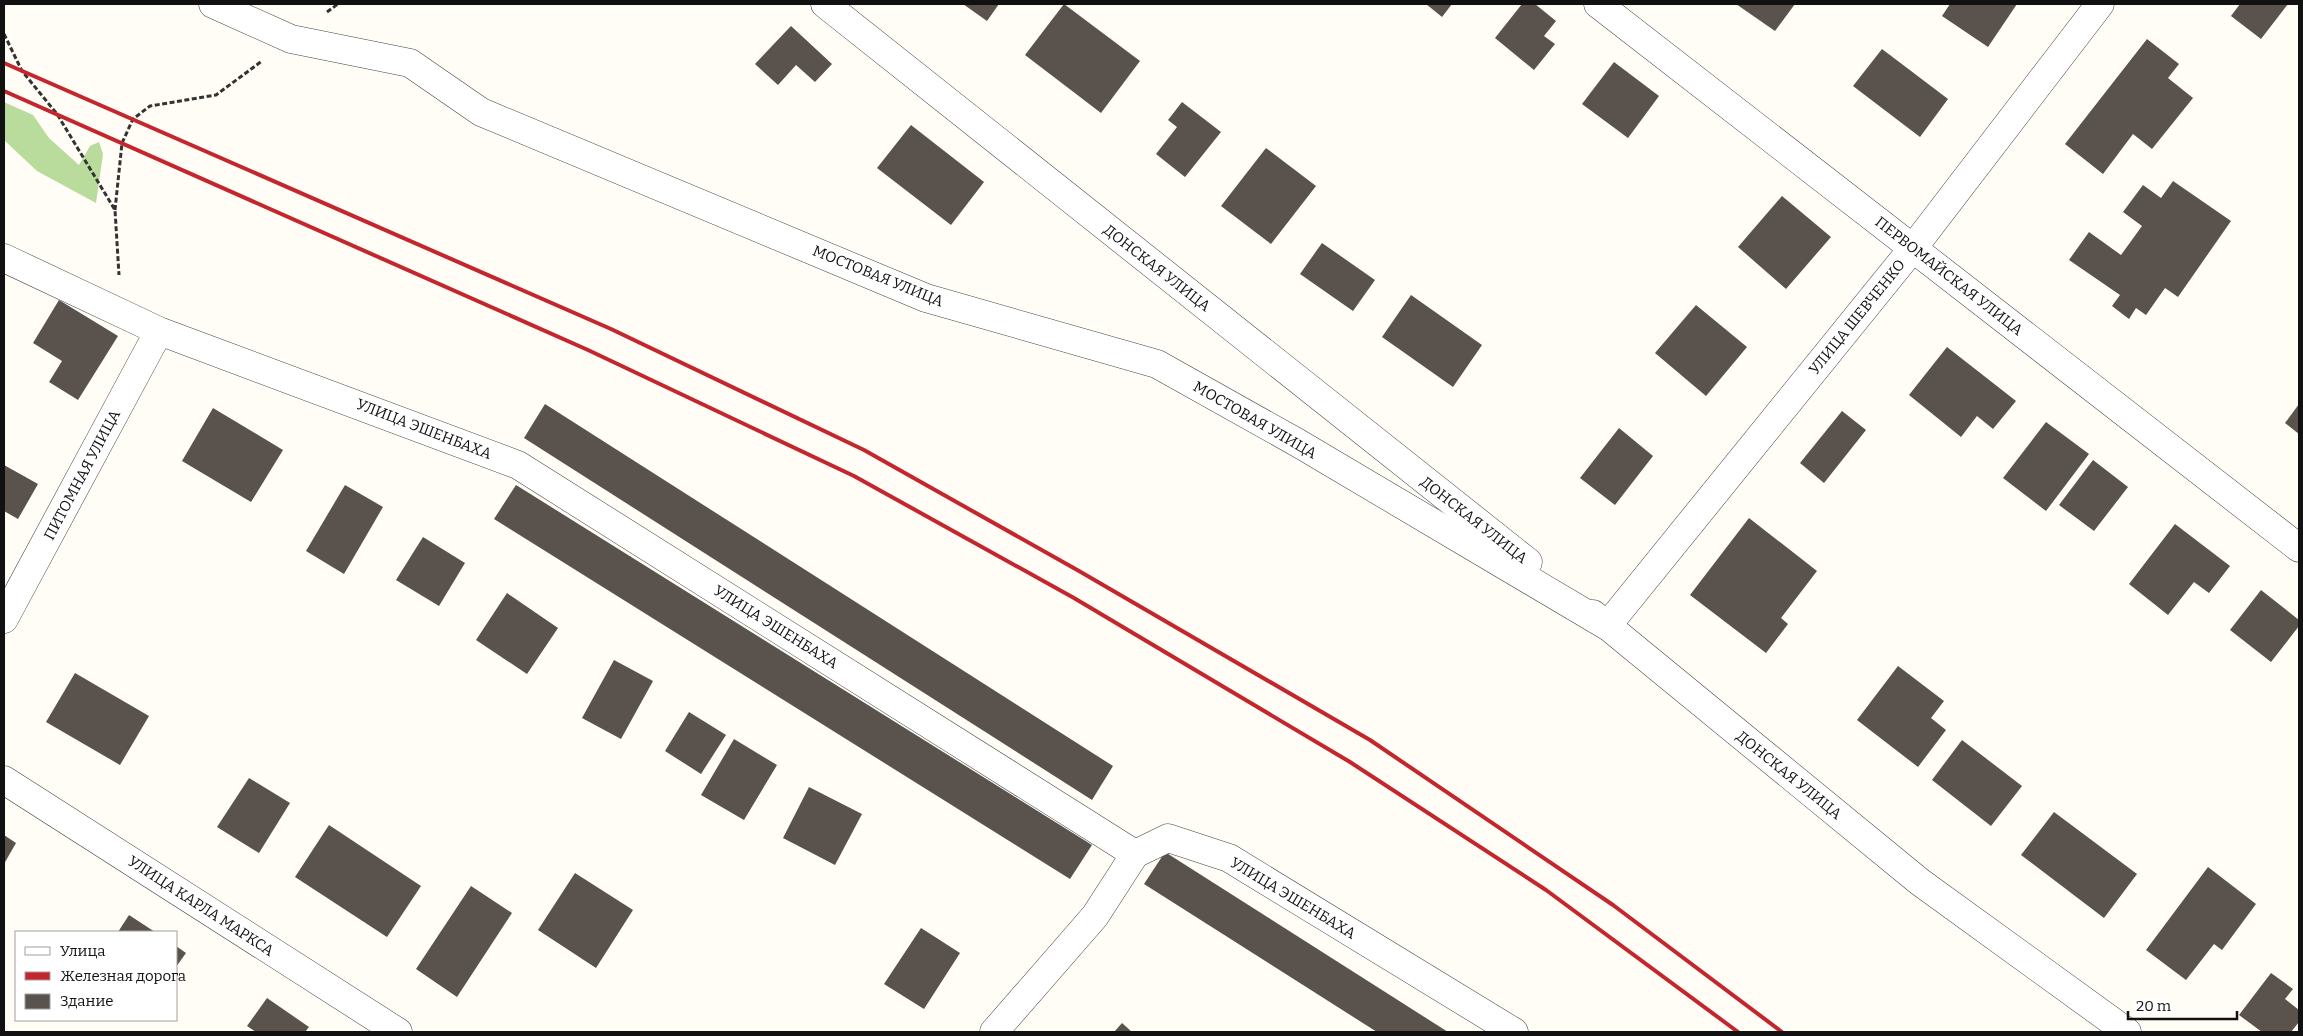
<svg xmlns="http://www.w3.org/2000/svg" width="2303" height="1036" viewBox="0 0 2303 1036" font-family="Bitter,serif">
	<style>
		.forest { fill: #b9dc9c }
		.building { fill: #5a524d }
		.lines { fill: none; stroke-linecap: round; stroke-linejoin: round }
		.minor-casing { stroke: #444; stroke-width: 29 }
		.path { stroke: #333; stroke-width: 3; stroke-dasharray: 5 2.5; stroke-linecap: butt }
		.minor { stroke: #fff; stroke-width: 28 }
		.rail { stroke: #c4262e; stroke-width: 4 }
		.labels { text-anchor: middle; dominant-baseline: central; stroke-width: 5; stroke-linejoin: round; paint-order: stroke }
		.street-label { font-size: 15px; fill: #111; stroke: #fff }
	</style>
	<rect width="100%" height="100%" fill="#fffdf5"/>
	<path class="forest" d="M4,102L33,115L49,138L79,165L90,146L99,142L103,154L96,203L37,171L4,140Z"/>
	<g class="building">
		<path d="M963,4H999L987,21Z"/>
		<path d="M1064,4L1140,61L1101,113L1025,55Z"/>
		<path d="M1426,4H1452L1442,17Z"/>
		<path d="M1522,4H1535L1556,21L1544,36L1555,44L1534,70L1495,38Z"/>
		<path d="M1736,4H1795L1775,31Z"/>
		<path d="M1950,4H2017L1988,47L1942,16Z"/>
		<path d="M2240,4H2288L2261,39L2231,16Z"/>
		<path d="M791,26L832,64L815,82L796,65L778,85L755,64Z"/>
		<path d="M2147,39L2179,64L2168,78L2193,98L2152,149L2133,134L2103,174L2065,144Z"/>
		<path d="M1882,49L1948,99L1920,137L1853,86Z"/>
		<path d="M1614,62L1659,96L1628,138L1582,104Z"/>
		<path d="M1182,102L1221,132L1185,177L1156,154L1177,127L1168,120Z"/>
		<path d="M911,125L984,182L951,225L877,168Z"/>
		<path d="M1266,148L1316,186L1271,244L1221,206Z"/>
		<path d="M2173,181L2231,221L2178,297L2165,288L2146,315L2136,308L2129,319L2112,306L2120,295L2069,260L2089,232L2121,255L2142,226L2123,212L2143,185L2161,198Z"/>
		<path d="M1782,196L1831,237L1786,289L1738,247Z"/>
		<path d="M1322,243L1375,280L1353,311L1300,274Z"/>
		<path d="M1411,295L1482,345L1453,387L1382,337Z"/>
		<path d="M59,300L118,336L78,400L49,382L62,361L33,343Z"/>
		<path d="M1696,305L1747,347L1706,396L1655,353Z"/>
		<path d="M1947,347L2016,401L1993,429L1977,416L1961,437L1909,395Z"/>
		<path d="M545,404L1113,766L1092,800L524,438Z"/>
		<path d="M2299,404V434L2285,423Z"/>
		<path d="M213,408L283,450L251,502L182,461Z"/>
		<path d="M1842,411L1866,430L1824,483L1800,463Z"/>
		<path d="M2046,422L2089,454L2046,511L2003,478Z"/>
		<path d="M1619,428L1653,456L1615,505L1580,478Z"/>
		<path d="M2093,460L2128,487L2094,531L2059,505Z"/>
		<path d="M4,465L38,484L18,519L4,511Z"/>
		<path d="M345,485L383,507L344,574L306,551Z"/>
		<path d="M516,485L1092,845L1070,879L494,519Z"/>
		<path d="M1749,518L1817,571L1781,618L1788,624L1766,653L1690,595Z"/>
		<path d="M2175,524L2230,566L2209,593L2194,582L2168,615L2129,584Z"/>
		<path d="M423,537L465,563L439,606L396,580Z"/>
		<path d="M2261,590L2299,620V626L2271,662L2230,630Z"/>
		<path d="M507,593L558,628L527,674L476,640Z"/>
		<path d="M614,660L653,681L621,739L582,718Z"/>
		<path d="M1898,666L1944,701L1931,718L1946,730L1918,767L1857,720Z"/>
		<path d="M75,673L149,716L120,765L46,722Z"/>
		<path d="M689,712L726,735L701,774L665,751Z"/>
		<path d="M734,739L777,765L744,820L701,795Z"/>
		<path d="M1962,740L2022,786L1991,826L1932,780Z"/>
		<path d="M249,778L290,803L259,853L217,827Z"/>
		<path d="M809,787L862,814L835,865L783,838Z"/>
		<path d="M2054,812L2137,874L2104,918L2021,855Z"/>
		<path d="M329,825L421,886L387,937L295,877Z"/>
		<path d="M4,835L16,843L4,864Z"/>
		<path d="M1165,852L1448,1032H1377L1144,884Z"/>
		<path d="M2208,867L2256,904L2222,950L2214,944L2186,980L2146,950Z"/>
		<path d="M575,873L633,910L596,968L538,930Z"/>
		<path d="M471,886L512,913L457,997L416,969Z"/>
		<path d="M129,915L155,932H118Z"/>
		<path d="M921,928L960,953L924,1009L884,984Z"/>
		<path d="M176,946L186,953L176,967Z"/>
		<path d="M2271,973L2293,989L2285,999L2299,1010V1022L2291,1032H2262L2239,1015Z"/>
		<path d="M267,998L309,1027L305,1032H256L247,1026Z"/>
		<path d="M1122,1023L1132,1032H1114Z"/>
	</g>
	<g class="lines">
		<g class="minor-casing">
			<g id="minor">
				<path d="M213,4L291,39L410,63L481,112L926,298L1157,364L1298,443L1607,626L1913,248L2100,4"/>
				<path d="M825,4L1528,562"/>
				<path d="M1598,4L2299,548"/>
				<path d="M4,258L159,331L518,465L1135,854L1168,838L1229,858L1514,1032"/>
				<path d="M1593,614L1920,882L2127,1032"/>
				<path d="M4,619L159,331"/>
				<path d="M4,780L398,1032"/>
				<path d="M994,1032L1095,916L1135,854"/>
			</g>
		</g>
		<g class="path">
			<path d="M327,12L338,4"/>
			<path d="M4,34L22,71L57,114L115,210L119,275"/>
			<path d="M115,210L122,143L133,119L150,106L216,95L262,61"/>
		</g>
		<use href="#minor" class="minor"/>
		<g class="rail">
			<path d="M4,63L611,329L864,450L1079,571L1370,740L1613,905L1782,1032"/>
			<path d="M4,91L588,350L854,476L1074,598L1350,762L1546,890L1738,1032"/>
		</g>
	</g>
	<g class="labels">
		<g class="street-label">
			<text transform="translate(1157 268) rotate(38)">ДОНСКАЯ УЛИЦА</text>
			<text transform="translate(878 276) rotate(22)">МОСТОВАЯ УЛИЦА</text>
			<text transform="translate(1949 276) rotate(38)">ПЕРВОМАЙСКАЯ УЛИЦА</text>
			<text transform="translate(1857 317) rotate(-51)">УЛИЦА ШЕВЧЕНКО</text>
			<text transform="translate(1255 420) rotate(30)">МОСТОВАЯ УЛИЦА</text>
			<text transform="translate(424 429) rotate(21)">УЛИЦА ЭШЕНБАХА</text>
			<text transform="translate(82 475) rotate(-62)">ПИТОМНАЯ УЛИЦА</text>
			<text transform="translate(1474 520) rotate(38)">ДОНСКАЯ УЛИЦА</text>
			<text transform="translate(776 627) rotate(32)">УЛИЦА ЭШЕНБАХА</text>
			<text transform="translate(1789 775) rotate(39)">ДОНСКАЯ УЛИЦА</text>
			<text transform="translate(1293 898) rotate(31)">УЛИЦА ЭШЕНБАХА</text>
			<text transform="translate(201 906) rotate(33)">УЛИЦА КАРЛА МАРКСА</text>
		</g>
	</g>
	<rect width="2303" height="1036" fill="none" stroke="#111111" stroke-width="10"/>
	<rect x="15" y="931" width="162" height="90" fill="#ffffff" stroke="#a0a0a0"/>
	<rect x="25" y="947" width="25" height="8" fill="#ffffff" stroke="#a0a0a0"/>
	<text x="60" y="956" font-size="15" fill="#111111">Улица</text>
	<rect x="25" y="972" width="25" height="8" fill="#c4262e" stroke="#a0a0a0"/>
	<text x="60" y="981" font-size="15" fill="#111111">Железная дорога</text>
	<rect x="25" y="994" width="25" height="15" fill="#5a524d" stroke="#a0a0a0"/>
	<text x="60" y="1006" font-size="15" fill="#111111">Здание</text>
	<path d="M2128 1011v8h109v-8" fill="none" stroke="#111111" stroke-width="2.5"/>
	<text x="2136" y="1011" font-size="15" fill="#111111" stroke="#ffffff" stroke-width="4" paint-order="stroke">20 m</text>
</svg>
